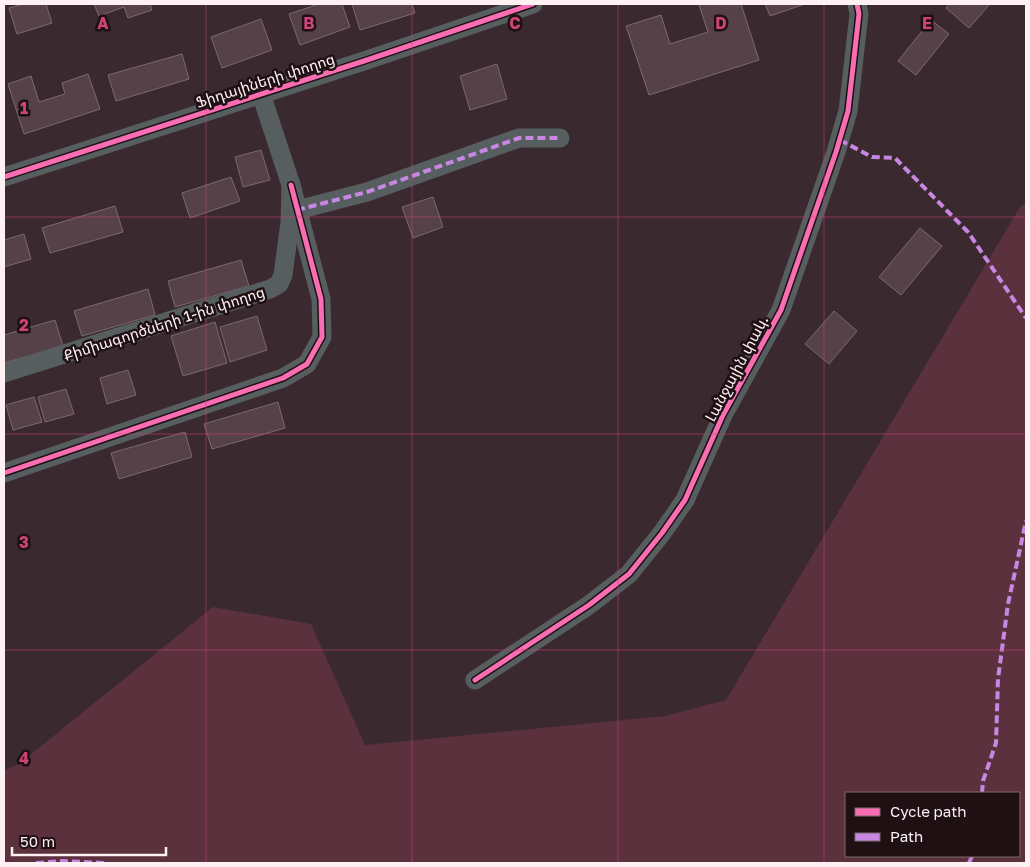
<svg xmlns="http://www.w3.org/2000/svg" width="1030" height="867" viewBox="0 0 1030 867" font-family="'Golos Text','Noto Sans Armenian',sans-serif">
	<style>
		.green { fill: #5c313e; fill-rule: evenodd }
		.building { fill: #574148; stroke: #7a6a6e }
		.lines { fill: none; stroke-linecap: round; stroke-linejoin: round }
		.minor { stroke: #565e60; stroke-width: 19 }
		.quiet { stroke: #c787e3; stroke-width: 4; stroke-dasharray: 8 4; stroke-linecap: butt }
		.cycleway-casing { stroke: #1f1014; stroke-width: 8 }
		.cycleway { stroke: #f96db3; stroke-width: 5 }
		.grid { fill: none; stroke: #ce4379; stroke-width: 1; stroke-opacity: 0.55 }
		.labels { text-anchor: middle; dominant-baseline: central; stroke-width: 5; stroke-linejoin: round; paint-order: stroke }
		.street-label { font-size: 15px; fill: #fef0f3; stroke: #1f1014 }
		.grid-label { font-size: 16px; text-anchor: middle; font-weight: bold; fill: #ce4379; stroke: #1f1014; stroke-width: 5; stroke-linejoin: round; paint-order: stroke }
	</style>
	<rect width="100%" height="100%" fill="#3a292e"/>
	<path class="green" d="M1026,203V863H4V770L19,764L213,607L311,624L365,745L665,716L726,700L1020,207ZM846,793H1019V856H846Z"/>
	<g class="building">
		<path d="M24,4H46L52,23L17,34L9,8Z"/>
		<path d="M94,4H150L152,10L128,18L124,7L99,16Z"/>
		<path d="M319,4H342L350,27L300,45L289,14Z"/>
		<path d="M352,4H412L415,13L360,30Z"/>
		<path d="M702,4H741L759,60L649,95L626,26L661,15L670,44L708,32L699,5Z"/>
		<path d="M765,4H805L770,16Z"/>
		<path d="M949,4H990L969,28L946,8Z"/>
		<path d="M261,19L272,50L222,68L211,37Z"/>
		<path d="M931,20L949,34L916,75L898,61Z"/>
		<path d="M182,54L189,79L116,101L108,75Z"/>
		<path d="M497,64L507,99L470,110L460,76Z"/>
		<path d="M88,74L100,109L24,134L8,84L31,76L39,102L65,94L62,83Z"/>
		<path d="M261,150L270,180L243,187L235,157Z"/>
		<path d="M231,177L240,201L190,218L182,193Z"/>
		<path d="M433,197L443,227L413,238L402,207Z"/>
		<path d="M115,206L123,232L50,253L42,228Z"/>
		<path d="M920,228L942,246L901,295L879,277Z"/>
		<path d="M24,234L31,259L4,267V240Z"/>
		<path d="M241,260L249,286L175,307L168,281Z"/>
		<path d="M148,289L155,315L82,336L74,311Z"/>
		<path d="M834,311L857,331L829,364L805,344Z"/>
		<path d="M257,316L267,350L230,362L220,327Z"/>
		<path d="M55,320L63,346L4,363V335Z"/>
		<path d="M215,322L227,363L183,376L171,336Z"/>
		<path d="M128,370L136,395L107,404L100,378Z"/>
		<path d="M66,389L74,414L45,422L38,397Z"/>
		<path d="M34,397L42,422L13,430L6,405Z"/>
		<path d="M278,402L285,428L212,449L204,424Z"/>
		<path d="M185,432L192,457L119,479L111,453Z"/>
	</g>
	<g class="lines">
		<g class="minor">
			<path d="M4,177L364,61L533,4"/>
			<path d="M297,210L367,192L519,138H560"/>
			<path d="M4,373L270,289L279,284L283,275L290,222L291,185L261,94"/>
			<path d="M4,473L283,378L307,364L322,337L321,299L291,185"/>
			<path d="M475,680L589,605L629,574L662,533L685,500L723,415L781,310L836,152L848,111L859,14L857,4"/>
		</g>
		<g class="quiet">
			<path d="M840,140L872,157L895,158L968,232L1026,318"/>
			<path d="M297,210L367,192L519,138H560"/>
			<path d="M982,793L983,781L996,743L998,679L1008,604L1026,521"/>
			<path d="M36,863L62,861L104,863"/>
			<path d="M969,863L972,856"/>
		</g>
		<g class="cycleway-casing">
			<g id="cycleway">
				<path d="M4,177L364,61L533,4"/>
				<path d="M4,473L283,378L307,364L322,337L321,299L291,185"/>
				<path d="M475,680L589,605L629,574L662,533L685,500L723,415L781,310L836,152L848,111L859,14L857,4"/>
			</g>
		</g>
		<use href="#cycleway" class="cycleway"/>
	</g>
	<path class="grid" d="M206,4V863M412,4V863M618,4V863M824,4V863M4,217H1026M4,434H1026M4,650H1026"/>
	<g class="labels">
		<g class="street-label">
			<text transform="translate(265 80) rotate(-18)">Ֆիդայիների փողոց</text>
			<text transform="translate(164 323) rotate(-18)">Քիմիագործների 1-ին փողոց</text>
			<text transform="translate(736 368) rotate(-62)">Լանջային փակ.</text>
		</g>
	</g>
	<g class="grid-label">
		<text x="103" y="29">A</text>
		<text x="309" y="29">B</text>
		<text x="515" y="29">C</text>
		<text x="721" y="29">D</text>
		<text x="927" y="29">E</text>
		<text x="24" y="114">1</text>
		<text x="24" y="331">2</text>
		<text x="24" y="548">3</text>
		<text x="24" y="764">4</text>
	</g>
	<rect width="1030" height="867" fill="none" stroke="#fef0f3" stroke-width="10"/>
	<rect x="845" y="792" width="175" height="65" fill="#1f1014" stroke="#786a6d"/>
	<rect x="855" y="808" width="25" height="8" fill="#f96db3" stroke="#786a6d"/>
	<text x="890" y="817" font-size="15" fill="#fef0f3">Cycle path</text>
	<rect x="855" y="833" width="25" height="8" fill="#c787e3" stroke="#786a6d"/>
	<text x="890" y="842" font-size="15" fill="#fef0f3">Path</text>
	<path d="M12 847v8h154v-8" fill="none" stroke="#fef0f3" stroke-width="2.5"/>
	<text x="20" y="847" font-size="15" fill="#fef0f3" stroke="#1f1014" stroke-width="4" paint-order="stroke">50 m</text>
</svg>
